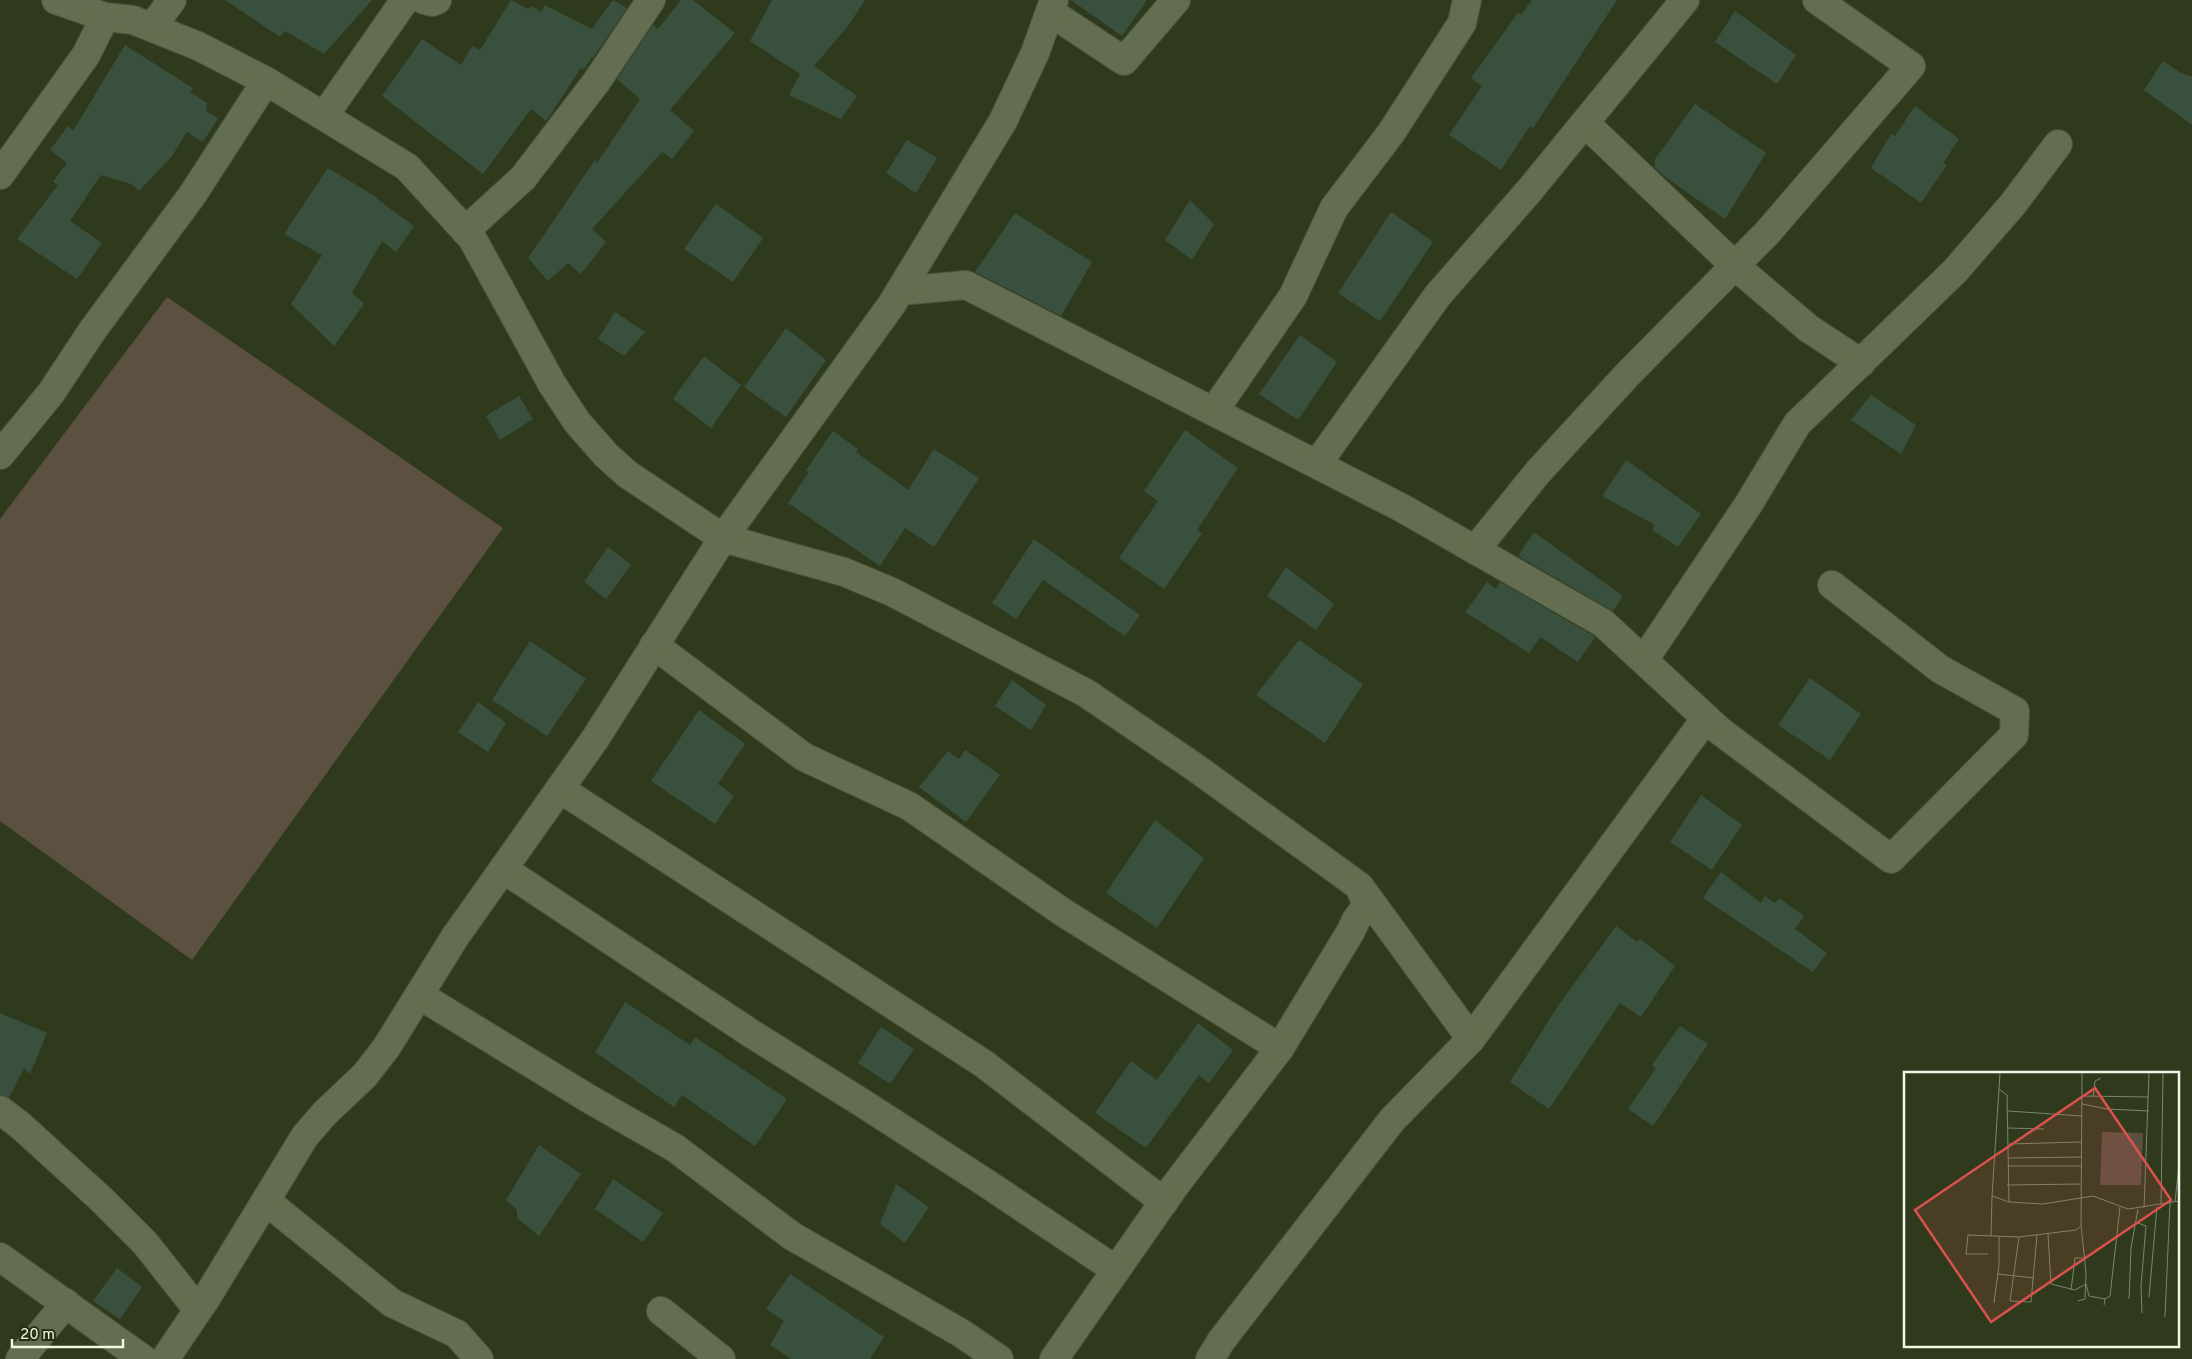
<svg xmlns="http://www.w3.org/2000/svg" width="2192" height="1359" viewBox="0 0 2192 1359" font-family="Overpass,sans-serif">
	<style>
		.green { fill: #5c5041 }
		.building { fill: #39503e }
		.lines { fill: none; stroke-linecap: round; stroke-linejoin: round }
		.minor-casing { stroke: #4b543b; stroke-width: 30 }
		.minor { stroke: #626e4f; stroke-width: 28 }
		.inset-road { fill: none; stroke: #7c866d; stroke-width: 1 }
		.view { fill: #db514e; fill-opacity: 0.15; stroke: #db514e; stroke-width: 2.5 }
		.inset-edge { fill: none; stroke: #f0f7e6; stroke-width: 2.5 }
	</style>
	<rect width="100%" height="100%" fill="#2f3a1d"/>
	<path class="green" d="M167,297L503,528L192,960L0,821V519Z"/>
	<g class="building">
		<path d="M225,0H372L324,54L285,31L280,37Z"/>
		<path d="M511,0L528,9L531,6L541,12L545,5L592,29L613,0L627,8L593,58L592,57L584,69L581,68L546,121L531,109L483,174L382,96L422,39L461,65L472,46L480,50Z"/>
		<path d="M681,0H693L735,33L670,110L694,131L672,159L662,152L592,229L606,242L581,274L568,263L548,281L528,258L595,160L597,163L640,99L617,79L653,25L658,29Z"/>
		<path d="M772,0H865L848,26L814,66L857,96L841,119L789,95L800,74L750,41Z"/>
		<path d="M1071,0H1147L1122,36Z"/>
		<path d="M1532,0H1617L1533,128L1530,126L1501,170L1449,135L1482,86L1471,78L1518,13L1521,15Z"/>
		<path d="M1735,11L1796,55L1777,84L1715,42Z"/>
		<path d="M125,45L193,88L190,92L207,103L206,111L218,118L203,142L187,132L172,156L139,191L131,184L101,175L70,221L102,243L77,279L17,239L58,185L53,182L67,163L50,150L68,126L73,131Z"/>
		<path d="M2163,61L2179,72L2192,77V125L2144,90Z"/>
		<path d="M1695,104L1766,153L1725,219L1664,176L1655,168V159Z"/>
		<path d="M1915,106L1959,139L1943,163L1947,165L1921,203L1871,168L1891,134L1895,136Z"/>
		<path d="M907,140L937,158L916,193L886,173Z"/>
		<path d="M328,168L378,198L377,199L414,226L396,252L382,241L352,293L364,304L334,346L291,304L322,255L284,234Z"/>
		<path d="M1190,200L1214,224L1192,260L1165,240Z"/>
		<path d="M716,204L763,238L733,282L684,249Z"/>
		<path d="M1391,212L1433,242L1380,321L1338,293Z"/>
		<path d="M1015,213L1092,262L1061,316L975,272Z"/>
		<path d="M615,312L645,332L624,356L598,339Z"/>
		<path d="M786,328L826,360L786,417L744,387Z"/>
		<path d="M1300,335L1337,362L1298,420L1259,394Z"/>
		<path d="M704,356L741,385L711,428L673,399Z"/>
		<path d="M1871,395L1916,425L1901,454L1851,420Z"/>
		<path d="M519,396L533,419L500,440L486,416Z"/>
		<path d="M1185,430L1238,468L1197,530L1202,533L1164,589L1119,558L1158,501L1144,491Z"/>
		<path d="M833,431L858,449L856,452L908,490L934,449L979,478L934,547L905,528L880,566L788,503L809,472L806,470Z"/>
		<path d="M1626,460L1701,514L1678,547L1652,530L1655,525L1602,496Z"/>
		<path d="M1534,532L1623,596L1613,611L1518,556Z"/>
		<path d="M1034,539L1140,615L1125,636L1043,580L1016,619L992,603Z"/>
		<path d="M608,547L631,565L606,599L584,582Z"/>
		<path d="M1286,567L1334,604L1316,630L1267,596Z"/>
		<path d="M1487,582L1496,589L1500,582L1594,636L1595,637L1578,662L1540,637L1529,653L1465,612Z"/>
		<path d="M1299,640L1363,684L1325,743L1256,695Z"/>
		<path d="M530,641L586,679L547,736L492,700Z"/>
		<path d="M1810,678L1861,714L1830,760L1778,725Z"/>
		<path d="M1012,680L1046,705L1031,730L995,706Z"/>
		<path d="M478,702L506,723L488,752L458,732Z"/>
		<path d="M699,710L745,744L718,784L734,796L715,824L651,781Z"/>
		<path d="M965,750L1000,775L966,822L919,787L948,751L959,759Z"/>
		<path d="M1701,795L1742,825L1712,870L1670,842Z"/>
		<path d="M1155,820L1204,858L1157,928L1106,893Z"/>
		<path d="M1721,872L1761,903L1765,896L1775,903L1779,898L1804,916L1795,929L1827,953L1813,972L1703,898Z"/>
		<path d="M1616,926L1637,942L1640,939L1675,966L1641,1017L1620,1003L1549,1109L1510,1082L1558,1006Z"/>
		<path d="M625,1002L690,1045L695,1037L787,1099L755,1146L682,1095L674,1107L595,1052Z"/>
		<path d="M0,1013L47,1033L30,1074L24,1068L9,1098L0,1095Z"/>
		<path d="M1198,1023L1233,1050L1209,1083L1199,1075L1146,1148L1095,1113L1131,1061L1157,1080Z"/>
		<path d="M1680,1026L1708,1044L1653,1126L1628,1109L1656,1068L1652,1065Z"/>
		<path d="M881,1027L914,1049L890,1084L858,1063Z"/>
		<path d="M539,1145L581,1174L539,1236L517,1218V1210L506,1200Z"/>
		<path d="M613,1179L663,1213L643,1242L595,1209Z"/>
		<path d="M896,1184L929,1207L905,1243L880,1224Z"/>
		<path d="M117,1268L142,1287L120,1319L93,1301Z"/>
		<path d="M790,1274L884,1337L870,1359H791L770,1345L784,1321L766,1309Z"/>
	</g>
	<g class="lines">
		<g class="minor-casing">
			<g id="minor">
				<path d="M56,0L105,17L133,20L198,46L266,81L407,167L472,238L552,384L577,422L606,455L627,474L723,538L844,572L892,592L1086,693L1196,768L1359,886L1367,905L1356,920L1351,931L1280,1048L1174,1187L1054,1359"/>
				<path d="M424,0L432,2L437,0"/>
				<path d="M1050,12L1124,61L1176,0"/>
				<path d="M153,26L172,0"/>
				<path d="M324,116L405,0"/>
				<path d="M1585,123L1734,265L1808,328L1861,363"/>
				<path d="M0,175L86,55L105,17"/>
				<path d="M465,231L523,178L597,81L651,0"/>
				<path d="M900,291L966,285L1402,508L1603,623L1720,731L1891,859L2014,735L2015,711L1940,669L1832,585"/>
				<path d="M1214,411L1293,296L1334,208L1391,133L1462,23L1467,0"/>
				<path d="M0,455L51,393L92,331L193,194L266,81"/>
				<path d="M1317,464L1438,295L1529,191L1685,0"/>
				<path d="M1475,550L1538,472L1627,375L1767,233L1911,66L1817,0"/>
				<path d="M654,645L804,757L909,806L1064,913L1280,1048"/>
				<path d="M1644,660L1748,505L1797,424L1955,271L2013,204L2058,144"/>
				<path d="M560,789L984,1064L1164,1202"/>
				<path d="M503,869L752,1034L864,1104L983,1181L1116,1270"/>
				<path d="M1360,887L1471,1039L1706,718"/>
				<path d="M419,995L591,1100L675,1148L792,1236L961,1333L999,1359"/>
				<path d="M0,1110L21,1126L101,1199L145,1243L198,1310"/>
				<path d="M266,1201L392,1303L457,1334L479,1359"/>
				<path d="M0,1257L143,1359"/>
				<path d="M661,1311L721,1359"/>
				<path d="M20,1359L66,1303"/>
				<path d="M165,1359L207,1297L305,1136L325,1113L365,1075L386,1048L455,937L595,739L723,538L892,304L1003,121L1035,53L1054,0"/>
				<path d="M1210,1359L1221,1341L1392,1120L1471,1039"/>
			</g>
		</g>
		<use href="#minor" class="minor"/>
	</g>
	<g transform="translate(1904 1072)">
		<rect width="275" height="275" fill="#2f3a1d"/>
		<path d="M198,60L239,61L237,113H196Z" fill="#5c5041"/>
		<path class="inset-road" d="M95,17L103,23L105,130L139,132L189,124L224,137L275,129M178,24L244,25M189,25L191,9L197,6M178,32L203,37L245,39M104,39L178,44M104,56L140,57M105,72L177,70M105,86L177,85M104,94H177M103,113L177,112M88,124L96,1M271,130L275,93M257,133L259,1M240,136L245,1M234,151L242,154L237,214L238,241M144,162L147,212L171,218L182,212L185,224L201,227M87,164L88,124L105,130M115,165L106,229L127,230L133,163M84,182H62L64,163L115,165L172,158L177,154M94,202L130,206M167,218L171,186H180M245,225L253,135M225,227L227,176L234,137M174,229L181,227L182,201L177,153L178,1M90,231L95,193V165M200,233L201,227L206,224L216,135M261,245L266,130"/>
		<path class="view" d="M191,16L267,128L87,250L11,138Z"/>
		<rect width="275" height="275" class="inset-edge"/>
	</g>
	<path d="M12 1339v8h111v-8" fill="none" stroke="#f0f7e6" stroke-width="2.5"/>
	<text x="20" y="1339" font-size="15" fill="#f0f7e6" stroke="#253013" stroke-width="4" paint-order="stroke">20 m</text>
</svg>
